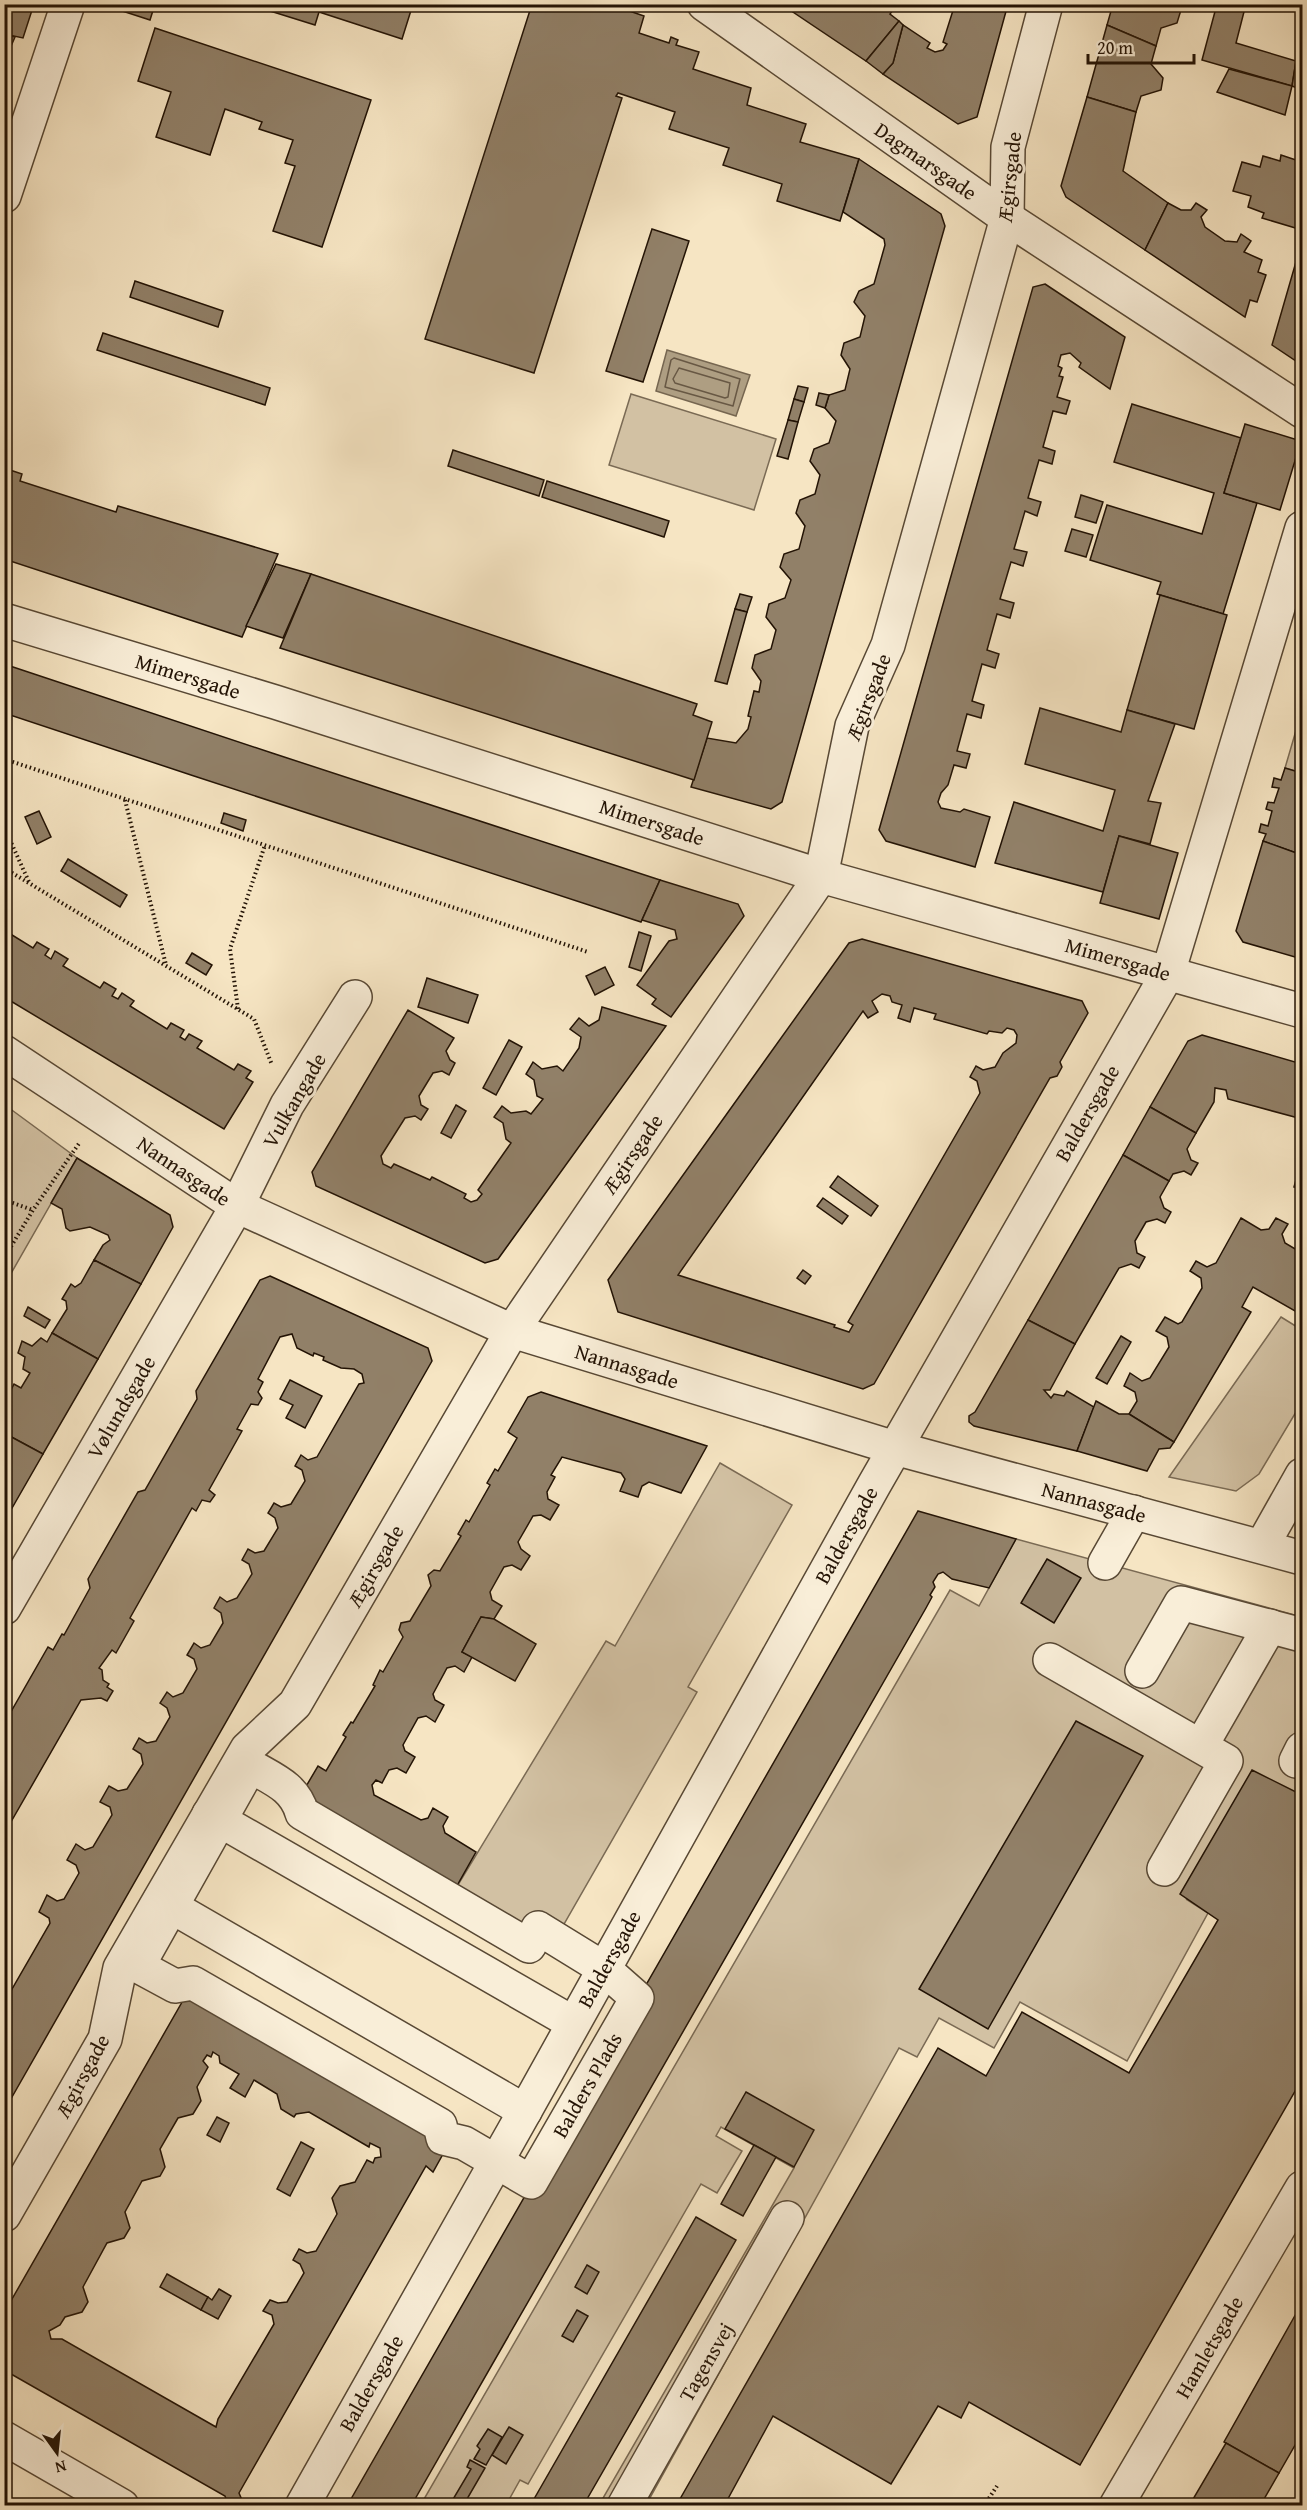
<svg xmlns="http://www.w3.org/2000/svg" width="1307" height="2510" viewBox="0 0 1307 2510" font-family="'Gentium Book Plus',serif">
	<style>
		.green { fill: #d2c1a3; stroke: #7a6a54; stroke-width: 1.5 }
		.water { fill: #ae9e82; stroke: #766650; stroke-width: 1.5 }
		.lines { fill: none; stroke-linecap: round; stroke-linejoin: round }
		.shore { stroke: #685844; stroke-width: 1.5 }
		.building { fill: #918068; stroke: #231305; stroke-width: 1.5; fill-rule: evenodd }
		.minor-casing { stroke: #584834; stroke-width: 36 }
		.path { stroke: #231305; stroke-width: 4; stroke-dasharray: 1.5 3; stroke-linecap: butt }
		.minor { stroke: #f9eed8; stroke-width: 33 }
		.labels { text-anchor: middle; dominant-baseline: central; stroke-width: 6; stroke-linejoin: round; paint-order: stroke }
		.street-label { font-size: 21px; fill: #231305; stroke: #f9eed8 }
	</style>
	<rect width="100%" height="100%" fill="#f6e5c3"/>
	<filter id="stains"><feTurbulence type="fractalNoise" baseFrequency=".00333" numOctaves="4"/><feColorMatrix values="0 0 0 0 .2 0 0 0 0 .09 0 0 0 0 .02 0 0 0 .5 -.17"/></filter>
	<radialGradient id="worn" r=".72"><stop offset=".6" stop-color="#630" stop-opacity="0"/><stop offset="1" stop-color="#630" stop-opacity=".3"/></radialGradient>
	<g class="green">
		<path d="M631,394L776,439L754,510L609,465Z"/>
		<path d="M1302,710V773L1285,768Z"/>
		<path d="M5,1105L77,1158L5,1284Z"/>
		<path d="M1281,1317L1302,1330V1402L1259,1474L1236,1491L1169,1477Z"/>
		<path d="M720,1463L792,1505L688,1687L697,1692L556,1938L529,1946L450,1898L606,1641L615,1646Z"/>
		<path d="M1016,1539L1302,1617V1963L1186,1899L1208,1913L1127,2061L1020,2002L994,2048L939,2018L917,2057L899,2048L646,2505H599L794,2168L721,2127L716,2136L742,2151L717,2193L701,2184L528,2484L520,2480L506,2505L420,2506L950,1590L979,1606Z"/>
	</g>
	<path class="water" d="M667,350L750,375L736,416L656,391Z"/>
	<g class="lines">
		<g class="shore">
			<path d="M674,358L740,379L733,406L665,387L671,360Z"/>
			<path d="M679,368L730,383L728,397L725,398L675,383L673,379Z"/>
		</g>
	</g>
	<g class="building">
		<path d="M4,4H34L23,38L4,34Z"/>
		<path d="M114,4H155L150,20L113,8Z"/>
		<path d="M272,4H413L402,39L319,12L315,25L270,11Z"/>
		<path d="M532,4H609L644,16L639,33L669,43L671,37L678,40L676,45L699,52L693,69L751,88L747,105L806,124L800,142L859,159L840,221L777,201L782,184L723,165L729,148L669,129L675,112L618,93L616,96L622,98L534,373L425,339Z"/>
		<path d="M781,4H891L895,7L890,14L899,21L866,61Z"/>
		<path d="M955,4H1008L977,117L958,124L883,74L893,63L903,25L930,43L927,48L935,52L943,50L947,44L943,42Z"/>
		<path d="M1113,4H1176L1181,10L1177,23L1161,28L1156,46L1107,25Z"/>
		<path d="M1217,4H1246L1236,43L1296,61L1292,86L1202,60Z"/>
		<path d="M1261,4H1277L1276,9Z"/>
		<path d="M1284,4H1302V10Z"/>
		<path d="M899,21L903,25L893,63L883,74L866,61Z"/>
		<path d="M1107,25L1156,46L1151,64L1163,78L1161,90L1141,96L1136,112L1087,97Z"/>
		<path d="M155,28L371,100L322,247L273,231L295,166L285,163L293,140L259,129L262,122L225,109L210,155L156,137L171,92L138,81Z"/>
		<path d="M4,34L15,37L4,62Z"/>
		<path d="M1296,61L1302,63V90L1292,86Z"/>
		<path d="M1229,69L1292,86L1285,115L1217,92Z"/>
		<path d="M1087,97L1136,112L1123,171L1168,203L1145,250L1066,197L1061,186Z"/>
		<path d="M1281,155L1302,162V230L1262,218L1264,213L1248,207L1251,196L1233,191L1242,162L1260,167L1263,156L1280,161Z"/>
		<path d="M859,159L941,214L945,226L782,802L771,809L691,787L707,738L736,743L748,729L751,717L748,716L754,691L759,692L761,681L752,668L755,655L771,649L776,630L766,617L769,604L785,598L791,580L780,567L784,554L799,549L805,526L796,513L800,500L815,494L820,475L810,461L814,449L829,443L836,421L825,408L829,395L845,390L850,369L841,355L844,343L860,337L865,316L854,302L859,291L874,284L885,245L884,239L843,212Z"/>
		<path d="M1168,203L1181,210H1191L1196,203L1207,210L1201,217L1205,227L1225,241L1237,242L1241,234L1251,241L1244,252L1262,260L1258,272L1266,275L1257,302L1250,300L1245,317L1145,250Z"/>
		<path d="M652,229L689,241L643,382L606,371Z"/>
		<path d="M1302,241V365L1272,345Z"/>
		<path d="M135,281L223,311L218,327L130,297Z"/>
		<path d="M1045,284L1125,337L1110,389L1079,367L1081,363L1070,353L1061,355L1058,366L1062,368L1059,376L1063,377L1057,397L1070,401L1066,414L1053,411L1043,447L1055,451L1052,464L1039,460L1028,498L1041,502L1037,516L1025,511L1014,549L1027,552L1023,566L1011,562L1000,599L1014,603L1010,618L997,614L987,650L999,654L995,668L982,664L972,701L984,705L981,718L967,714L957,751L970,754L966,768L954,765L948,785L941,793L938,802L941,808L960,812L964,809L990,817L975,867L886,841L879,830L1033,287Z"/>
		<path d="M103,333L270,388L265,405L97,350Z"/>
		<path d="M798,386L808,388L804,402L794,399Z"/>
		<path d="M819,393L829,395L825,408L816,405Z"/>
		<path d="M794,399L804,402L798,422L788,420Z"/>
		<path d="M1132,404L1241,438L1224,493L1257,503L1223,614L1157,594L1161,582L1090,560L1107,505L1202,534L1214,493L1114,462Z"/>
		<path d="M788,420L798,422L788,459L777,456Z"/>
		<path d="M1245,424L1301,441L1280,510L1224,493Z"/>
		<path d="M453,450L544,480L539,496L448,466Z"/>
		<path d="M4,468L22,474L20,481L116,512L118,506L278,554L242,637L4,559Z"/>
		<path d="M547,481L669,521L664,537L542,497Z"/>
		<path d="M1081,495L1103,502L1096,523L1075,517Z"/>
		<path d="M1072,529L1093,535L1086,557L1065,551Z"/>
		<path d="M276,564L311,574L283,638L246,626Z"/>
		<path d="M311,574L697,704L693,715L712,722L694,780L280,648Z"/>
		<path d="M740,594L752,597L747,612L735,609Z"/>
		<path d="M1160,595L1227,615L1194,729L1127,710Z"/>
		<path d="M735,609L747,612L727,684L715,681Z"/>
		<path d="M4,664L272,753L660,880L641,922L194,776L4,713Z"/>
		<path d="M1040,708L1121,732L1127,710L1175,724L1148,801L1161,803L1150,844L1119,836L1103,892L995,863L1014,802L1103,831L1115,790L1025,764Z"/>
		<path d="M1285,768L1302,773V855L1263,841L1266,834L1259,832L1261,824L1268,826L1272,811L1266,809L1268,802L1274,803L1279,788L1272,787L1274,778L1281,780Z"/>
		<path d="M39,811L51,837L37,844L25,817Z"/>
		<path d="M224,813L246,820L243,831L221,823Z"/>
		<path d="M1119,836L1178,853L1159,919L1100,903Z"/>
		<path d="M1263,841L1302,855V884L1296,907L1302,911V959L1243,942L1236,931Z"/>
		<path d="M68,859L127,895L120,907L61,871Z"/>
		<path d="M660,880L738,904L744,916L671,1017L652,1004L656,999L637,985L669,941L677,939L675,930L642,920Z"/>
		<path d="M4,930L33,948L37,942L49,949L45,955L51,959L55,951L68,959L63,966L100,988L104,982L116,989L112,996L118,999L122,993L134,1001L130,1006L167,1029L171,1023L184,1030L180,1037L185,1040L189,1034L202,1041L197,1048L234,1070L238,1064L251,1071L246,1078L253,1082L224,1129L4,997Z"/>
		<path d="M639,932L651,936L641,971L629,967Z"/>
		<path d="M862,939L1082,1001L1088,1013L1060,1062L1062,1067L1057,1076L1050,1078L874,1384L863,1389L618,1312L608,1280L849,943ZM882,994L890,996L892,1002L902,1005L898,1018L910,1022L914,1008L936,1014L934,1019L987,1034L989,1031L1002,1033L1007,1028L1014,1030L1017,1035L1016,1043L1003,1053L995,1067L983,1070L976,1066L970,1077L977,1081L980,1093L848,1322L853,1325L849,1332L834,1327L835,1325L678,1275L863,1011L868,1018L878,1012L872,1001Z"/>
		<path d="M192,953L212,965L206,975L186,963Z"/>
		<path d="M605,967L614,985L595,995L586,976Z"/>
		<path d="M427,978L478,995L468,1023L418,1007Z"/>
		<path d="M602,1007L666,1026L498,1259L485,1263L316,1186L312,1172L408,1010L454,1038L446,1051L450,1060L455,1063L449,1075L442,1071L433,1073L419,1096L421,1105L428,1109L421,1120L415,1116L405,1118L381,1156L383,1164L391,1168L394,1164L430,1180L432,1177L466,1194L464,1198L471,1202L477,1200L482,1194L478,1190L511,1143L506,1139L503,1123L494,1117L502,1106L511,1113L526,1111L531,1114L543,1099L537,1096L534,1080L526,1074L533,1062L542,1069L557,1066L563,1071L579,1048L581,1037L570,1029L579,1018L589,1026L599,1020Z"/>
		<path d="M1202,1035L1302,1064V1119L1228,1099L1226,1090L1215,1088L1214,1102L1196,1133L1150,1107L1188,1041Z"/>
		<path d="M509,1040L522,1047L496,1095L483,1088Z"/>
		<path d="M456,1105L466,1111L451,1138L441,1133Z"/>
		<path d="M1150,1107L1196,1133L1187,1149L1191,1160L1198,1163L1191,1175L1184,1171L1173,1174L1169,1181L1123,1155Z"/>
		<path d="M1123,1155L1169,1181L1160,1197L1164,1208L1171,1212L1165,1223L1157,1219L1146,1222L1135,1241L1137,1253L1145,1257L1139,1268L1131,1264L1119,1268L1075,1344L1028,1320Z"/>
		<path d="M77,1158L170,1215L173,1227L141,1284L94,1260L103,1245L110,1240L108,1235L90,1227L70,1231L66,1228L62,1209L51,1203Z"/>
		<path d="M1302,1159V1189L1294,1187Z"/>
		<path d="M838,1176L878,1206L871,1216L830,1187Z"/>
		<path d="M823,1198L848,1216L842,1224L817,1206Z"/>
		<path d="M1241,1218L1261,1230L1269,1229L1276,1218L1288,1224L1282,1234L1285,1243L1302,1253V1315L1253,1287L1242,1307L1251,1312L1174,1442L1129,1414L1137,1401L1135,1392L1124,1386L1130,1373L1142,1381L1150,1378L1169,1347L1167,1337L1156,1331L1165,1317L1178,1324L1182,1322L1202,1288L1201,1278L1190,1271L1196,1261L1207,1267L1216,1263Z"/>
		<path d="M94,1260L141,1284L98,1359L52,1333L67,1309L66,1301L62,1299L71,1284L75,1287L81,1283Z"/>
		<path d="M803,1270L811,1276L805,1284L797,1278Z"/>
		<path d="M270,1276L428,1348L432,1361L4,2111V2003L50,1923L49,1918L39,1912L47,1895L57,1901L64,1899L79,1873L76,1865L67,1860L76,1844L85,1850L93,1847L112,1815L110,1807L100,1802L109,1786L118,1791L127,1789L143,1764L141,1754L133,1749L139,1738L147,1743L156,1741L170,1717L167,1708L160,1703L167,1692L173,1697L183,1693L197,1669L194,1659L187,1655L194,1643L201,1648L210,1645L223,1623L221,1613L214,1608L220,1597L227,1602L237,1598L252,1574L249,1564L242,1560L248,1549L255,1553L264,1551L278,1528L275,1518L268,1513L274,1503L281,1507L291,1504L305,1481L302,1470L295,1466L301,1455L308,1460L317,1457L359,1384L364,1383L362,1374L354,1369L341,1368L323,1360L324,1357L314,1353L313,1356L297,1348L292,1334L280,1337L258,1379L263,1382L258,1392L262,1398L258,1405L251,1404L237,1429L242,1431L209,1490L215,1495L210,1502L202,1500L196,1511L192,1508L130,1618L134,1621L116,1653L112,1650L99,1668L102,1670L103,1680L109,1684L107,1687L113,1691L107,1701L101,1698L81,1700L4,1834V1724L48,1647L53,1650L62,1634L64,1635L90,1588L88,1579L138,1492L145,1490L197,1399L196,1391L260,1280Z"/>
		<path d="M28,1307L50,1320L45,1328L24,1316Z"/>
		<path d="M1028,1320L1075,1344L1050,1390H1044L1051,1398L1054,1394L1064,1396L1067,1391L1094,1407L1077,1451L974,1426L969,1422V1416L975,1412Z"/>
		<path d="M52,1333L98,1359L43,1454L4,1433V1391L11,1390L14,1384L21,1388L30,1373L23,1369L25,1357L18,1353L22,1341L32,1346L41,1338L47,1342Z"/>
		<path d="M1121,1336L1131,1342L1107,1384L1096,1378Z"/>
		<path d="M290,1380L322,1396L305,1428L286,1418L293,1405L280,1399Z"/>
		<path d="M541,1392L707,1446L681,1493L649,1482L642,1486L638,1497L620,1491L625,1479L621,1473L562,1457L551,1475L555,1477L547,1492L548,1499L559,1505L550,1520L541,1515L533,1516L518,1542L521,1549L530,1556L521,1570L512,1565L504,1567L490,1592L492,1600L502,1606L494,1619L481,1617L462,1652L472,1657L464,1672L455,1666L447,1668L433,1694L435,1700L444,1705L435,1722L426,1716L418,1718L403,1745L405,1751L415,1757L406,1773L397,1768L389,1770L382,1783L376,1780L372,1785L374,1795L421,1820L428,1818L433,1808L448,1817L443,1826L445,1833L476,1852L450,1898L298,1800L318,1766L326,1771L346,1737L343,1735L351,1722L353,1723L375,1686L373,1685L380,1670L383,1672L403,1637L399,1630L401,1623L410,1621L431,1586L428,1575L434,1570L440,1571L461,1536L458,1534L466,1520L469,1522L490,1485L487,1483L495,1469L498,1471L517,1438L508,1432L528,1397Z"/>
		<path d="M1096,1401L1119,1414H1129L1174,1442L1170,1448L1159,1449L1147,1471L1077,1451Z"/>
		<path d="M4,1433L43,1454L4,1522Z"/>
		<path d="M918,1511L1016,1539L989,1588L952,1579L943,1572L938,1574L933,1582L935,1587L930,1595L932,1597L926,1608L411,2506H347Z"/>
		<path d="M1047,1559L1081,1578L1054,1623L1021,1603Z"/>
		<path d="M481,1617L494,1619L536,1644L515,1681L462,1652Z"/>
		<path d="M1076,1721L1143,1756L988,2029L919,1989Z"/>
		<path d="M1252,1770L1302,1795V2079L1080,2465L969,2402L961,2418L938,2406L891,2484L773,2416L724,2506H676L938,2048L986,2076L1022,2012L1129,2073L1218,1920L1180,1894Z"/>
		<path d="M193,1983L443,2138L434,2152L443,2154L433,2172L426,2166L239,2493L242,2500L228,2504L225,2496L4,2370V2313ZM213,2052L219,2056L220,2063L239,2074L230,2088L245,2097L254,2080L277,2094L281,2109L294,2117L296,2114L309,2112L369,2147L370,2143L380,2148L381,2157L375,2158L373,2163L367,2160L355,2182L340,2186L332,2198L337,2214L316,2251L307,2253L299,2249L293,2260L300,2264L304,2273L287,2302L278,2303L270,2300L263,2311L272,2315L274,2324L218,2419L216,2427L62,2339H51L49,2331L60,2325L65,2317L82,2312L88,2302L83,2287L107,2243L124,2238L130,2228L125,2212L142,2181L160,2176L165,2167L160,2149L178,2118L193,2114L201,2101L197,2087L208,2067L203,2061L207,2055L211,2057Z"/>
		<path d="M746,2092L814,2130L794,2167L725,2129Z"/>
		<path d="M217,2117L229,2123L220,2142L207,2135Z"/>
		<path d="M301,2142L314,2149L290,2196L277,2189Z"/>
		<path d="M754,2145L776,2157L743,2216L721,2204Z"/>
		<path d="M696,2217L736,2240L583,2506H530Z"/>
		<path d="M587,2265L599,2272L587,2294L575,2287Z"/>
		<path d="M167,2274L208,2297L201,2310L160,2287Z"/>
		<path d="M219,2289L231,2296L218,2319L201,2310L208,2297L212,2300Z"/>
		<path d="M1302,2303V2433L1279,2473L1224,2442Z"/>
		<path d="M577,2310L588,2316L573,2342L562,2336Z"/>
		<path d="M509,2427L523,2435L506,2464L492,2455Z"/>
		<path d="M488,2429L502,2437L486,2465L474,2459L480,2449L477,2446Z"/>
		<path d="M1226,2443L1279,2473L1260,2506H1189Z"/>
		<path d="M470,2460L485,2468L463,2506H449L471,2469L467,2467Z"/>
	</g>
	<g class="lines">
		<g class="minor-casing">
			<g id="minor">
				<path d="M704,4L1007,218L1302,411"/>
				<path d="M4,196L68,4"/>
				<path d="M4,620L275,702L821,876L1302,1011"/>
				<path d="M4,1052L237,1206L512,1331L895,1448L1302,1558"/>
				<path d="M1262,1546L1302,1475"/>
				<path d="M1105,1563L1134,1512"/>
				<path d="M4,1608L237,1206L287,1105L355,997"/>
				<path d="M1050,1660L1226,1761L1164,1869"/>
				<path d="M1142,1671L1181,1603L1302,1635"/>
				<path d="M1201,1746L1270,1626"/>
				<path d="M1296,1761L1302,1749"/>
				<path d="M254,1768C275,1780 295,1788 302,1813L529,1946L538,1928L603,1968L637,1998L531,2182L464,2143L443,2138L440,2125L193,1983L175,1986L138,1966L248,1770Z"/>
				<path d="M209,1814L573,2023"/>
				<path d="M160,1900L525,2111"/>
				<path d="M4,2215L105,2039L120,1968L247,1749L295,1704L512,1331L821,876L852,726L888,645L1007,218L1008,147L1046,4"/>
				<path d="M4,2438L122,2506"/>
				<path d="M302,2506L525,2111L874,1485L1168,973L1302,528"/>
				<path d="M624,2506L787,2218"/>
				<path d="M1116,2506L1302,2188"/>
			</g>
		</g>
		<g class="path">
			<path d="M4,759L588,952"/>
			<path d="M125,800L166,965"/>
			<path d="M4,827L29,882"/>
			<path d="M4,868L254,1019L272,1065"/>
			<path d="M238,1009L230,949L265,845"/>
			<path d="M4,1200L33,1210"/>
			<path d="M4,1258L33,1210L80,1142"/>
			<path d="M984,2506L997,2486"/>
		</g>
		<use href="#minor" class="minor"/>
	</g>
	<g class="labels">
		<g class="street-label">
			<text transform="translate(926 161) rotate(35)">Dagmarsgade</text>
			<text transform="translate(1009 177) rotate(-84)">Ægirsgade</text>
			<text transform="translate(188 676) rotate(17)">Mimersgade</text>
			<text transform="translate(868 697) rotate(-69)">Ægirsgade</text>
			<text transform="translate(652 822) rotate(18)">Mimersgade</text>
			<text transform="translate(1118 959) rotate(16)">Mimersgade</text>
			<text transform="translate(294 1100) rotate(-60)">Vulkangade</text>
			<text transform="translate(1087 1113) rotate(-60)">Baldersgade</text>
			<text transform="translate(632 1154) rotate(-56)">Ægirsgade</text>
			<text transform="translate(184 1171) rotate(34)">Nannasgade</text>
			<text transform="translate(627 1366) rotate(17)">Nannasgade</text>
			<text transform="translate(121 1407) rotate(-60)">Vølundsgade</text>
			<text transform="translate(1094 1502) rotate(15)">Nannasgade</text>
			<text transform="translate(846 1535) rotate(-61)">Baldersgade</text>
			<text transform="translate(375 1566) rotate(-60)">Ægirsgade</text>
			<text transform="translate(609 1959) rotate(-61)">Baldersgade</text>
			<text transform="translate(82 2076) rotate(-62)">Ægirsgade</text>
			<text transform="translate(587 2085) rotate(-60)">Balders Plads</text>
			<text transform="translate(1209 2347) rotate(-60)">Hamletsgade</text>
			<text transform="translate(706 2362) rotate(-60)">Tagensvej</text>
			<text transform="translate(371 2383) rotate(-60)">Baldersgade</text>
		</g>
	</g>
	<rect width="1307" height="2510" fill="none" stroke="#f6e5c3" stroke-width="24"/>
	<rect x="6" y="6" width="1295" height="2498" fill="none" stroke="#231305" stroke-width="3"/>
	<rect x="12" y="12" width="1283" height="2486" fill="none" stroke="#231305" stroke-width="1.5"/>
	<g transform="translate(57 2453) rotate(165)" stroke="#f9eed8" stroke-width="4.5" paint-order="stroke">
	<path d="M0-4.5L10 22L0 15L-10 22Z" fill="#231305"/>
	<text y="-9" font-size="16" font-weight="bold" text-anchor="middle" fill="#231305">N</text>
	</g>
	<path d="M1088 54v9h106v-9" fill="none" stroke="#231305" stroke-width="3"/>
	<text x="1097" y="54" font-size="18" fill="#231305" stroke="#f9eed8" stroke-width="4.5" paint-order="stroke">20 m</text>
	<rect width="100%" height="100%" filter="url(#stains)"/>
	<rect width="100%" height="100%" fill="url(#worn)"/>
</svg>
